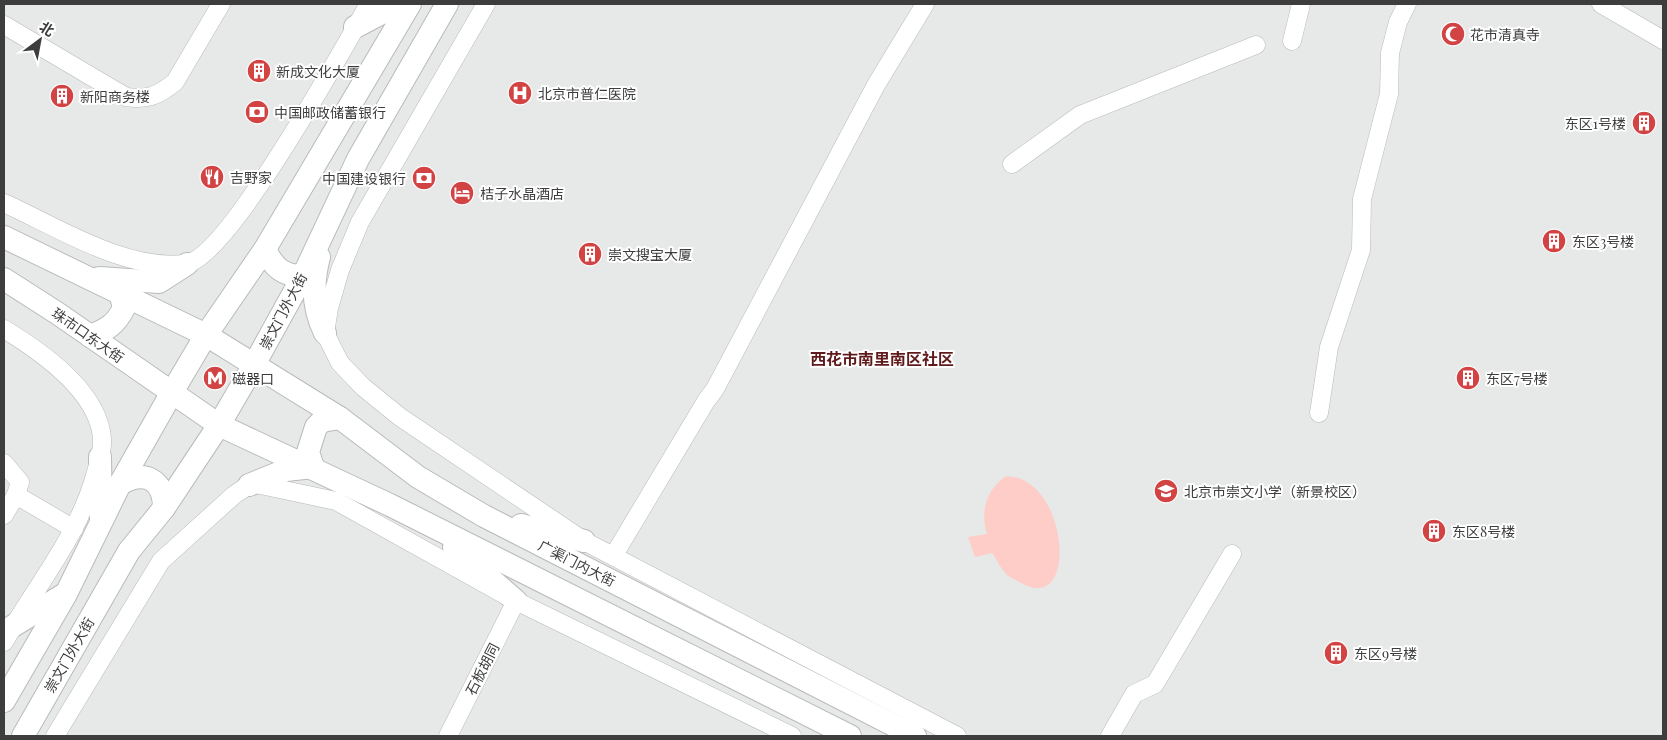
<svg xmlns="http://www.w3.org/2000/svg" width="1667" height="740" viewBox="0 0 1667 740" font-family="'Playfair Display','Noto Sans SC',serif">
	<style>
		.green { fill: #fecdc8 }
		.lines { fill: none; stroke-linecap: round; stroke-linejoin: round }
		.minor-casing { stroke: #b8bbb8; stroke-width: 19 }
		.major-casing { stroke: #b8bbb8; stroke-width: 24 }
		.minor { stroke: #fff; stroke-width: 18 }
		.major { stroke: #fff; stroke-width: 22 }
		.labels { text-anchor: middle; dominant-baseline: central; stroke-width: 4; stroke-linejoin: round; paint-order: stroke }
		.poi-label { font-size: 14px; fill: #3c3d3c; stroke: #fff; text-anchor: start }
		.street-label { font-size: 14px; fill: #3c3d3c; stroke: #fff }
		.quarter-label { font-size: 16px; font-weight: bold; fill: #5f1a1b; stroke: #fff }
	</style>
	<rect width="100%" height="100%" fill="#e6e9e7"/>
	<path class="green" d="M1006,476C1011,477 1017,477 1021,479C1070,499 1075,614 1021,583C1016,580 1011,578 1007,575C1001,569 997,560 992,553L975,557L968,537L987,534C980,511 986,490 1006,476Z"/>
	<g class="lines">
		<g class="minor-casing">
			<g id="minor">
				<path d="M486,4L360,222L340,270L329,308L325,333L340,363L363,387L400,417L584,541L957,736"/>
				<path d="M1601,4L1663,40"/>
				<path d="M4,25L126,97C147,100 158,96 175,82L221,4"/>
				<path d="M1292,41L1301,4"/>
				<path d="M1012,164L1080,115L1256,45"/>
				<path d="M4,203C57,227 125,271 185,264C227,260 344,47 369,4"/>
				<path d="M4,329C40,351 99,391 102,439C103,450 99,462 96,472C79,536 36,586 4,642"/>
				<path d="M1319,413L1329,347L1361,250L1362,199L1389,94L1390,53L1398,22L1407,4"/>
				<path d="M4,463L20,482L16,495"/>
				<path d="M4,515L16,495L74,529"/>
				<path d="M614,555L706,401L715,389L876,85L925,4"/>
				<path d="M55,736L161,561L234,495L249,485L256,484L336,501L516,601L792,736"/>
				<path d="M448,736L516,601"/>
				<path d="M1110,736L1134,694L1155,684L1232,554"/>
			</g>
		</g>
		<g class="major-casing">
			<g id="major">
				<path d="M355,27L399,4"/>
				<path d="M4,237L206,335L340,418L418,477L484,516L915,736"/>
				<path d="M265,249C273,267 283,276 303,276"/>
				<path d="M319,257C312,283 313,309 325,333"/>
				<path d="M99,278L159,282L187,264"/>
				<path d="M4,279L57,313L219,425L390,505L850,736"/>
				<path d="M90,336C107,330 116,324 124,308L120,292"/>
				<path d="M100,457L101,519"/>
				<path d="M120,484C145,469 164,480 164,508"/>
				<path d="M249,485L286,470L313,467L308,452L316,427L322,421L340,418"/>
				<path d="M521,525L584,541"/>
				<path d="M454,547L516,601"/>
				<path d="M13,626L63,595"/>
				<path d="M4,701L66,594L120,484L171,394L206,335L265,249L410,4"/>
				<path d="M23,736L129,551L164,508L219,425L255,363L303,276L358,159L447,4"/>
			</g>
		</g>
		<use href="#minor" class="minor"/>
		<use href="#major" class="major"/>
	</g>
	<defs>
		<g id="mosque-disc" transform="scale(1.25)"><circle r="9.5" fill="#d24344" stroke="#fff"/><path d="M3.5-4.9A6 6 0 1 0 3.5 4.9A5 5 0 1 1 3.5-4.9Z" fill="#fff"/></g>
		<g id="building-disc" transform="scale(1.25)"><circle r="9.5" fill="#d24344" stroke="#fff"/><path d="M-4-6H4V6H1V3H-1V6H-4ZM-2.5-4.3h1.7v1.8h-1.7ZM.8-4.3h1.7v1.8H.8ZM-2.5-1h1.7V.8h-1.7ZM.8-1h1.7V.8H.8Z" fill="#fff"/></g>
		<g id="hospital-disc" transform="scale(1.25)"><circle r="9.5" fill="#d24344" stroke="#fff"/><path d="M-5-5h3v3.5h4V-5h3V5h-3V1.5h-4V5h-3Z" fill="#fff"/></g>
		<g id="bank-disc" transform="scale(1.25)"><circle r="9.5" fill="#d24344" stroke="#fff"/><path d="M-6-4H6V4H-6ZM0-2.3a2.3 2.3 0 1 0 0 4.6a2.3 2.3 0 1 0 0-4.6Z" fill="#fff"/></g>
		<g id="restaurant-disc" transform="scale(1.25)"><circle r="9.5" fill="#d24344" stroke="#fff"/><path d="M-5-6h1v4h1v-4h1v4h1v-4h1v5L-1.5 .5V6h-2V.5L-5-1ZM5-6V6H3V1.5H1.5Q1.5-4 5-6Z" fill="#fff"/></g>
		<g id="hotel-disc" transform="scale(1.25)"><circle r="9.5" fill="#d24344" stroke="#fff"/><path d="M-6-4.5h1.5V1H6V5H4.5V3h-9V5H-6ZM-4 0a1.8 1.8 0 1 1 3.6 0ZM.5 0V-2.5h3Q6-2.5 6 0Z" fill="#fff"/></g>
		<g id="metro-disc" transform="scale(1.25)"><circle r="9.5" fill="#d24344" stroke="#fff"/><path d="M-5.5 5V-5H-3L0 0L3-5H5.5V5H3V-.5L0 4L-3-.5V5Z" fill="#fff"/></g>
		<g id="school-disc" transform="scale(1.25)"><circle r="9.5" fill="#d24344" stroke="#fff"/><path d="M0-5L7-2L0 1L-7-2ZM-4 1L0 2.5L4 1V4Q0 6-4 4Z" fill="#fff"/></g>
	</defs>
	<g fill-rule="evenodd">
		<use href="#mosque-disc" x="1453" y="34"/>
		<use href="#building-disc" x="259" y="71"/>
		<use href="#hospital-disc" x="520" y="93"/>
		<use href="#building-disc" x="62" y="96"/>
		<use href="#bank-disc" x="257" y="112"/>
		<use href="#building-disc" x="1644" y="123"/>
		<use href="#restaurant-disc" x="212" y="177"/>
		<use href="#bank-disc" x="424" y="178"/>
		<use href="#hotel-disc" x="462" y="193"/>
		<use href="#building-disc" x="1554" y="241"/>
		<use href="#building-disc" x="590" y="254"/>
		<use href="#metro-disc" x="215" y="378"/>
		<use href="#building-disc" x="1468" y="378"/>
		<use href="#school-disc" x="1166" y="491"/>
		<use href="#building-disc" x="1434" y="531"/>
		<use href="#building-disc" x="1336" y="653"/>
	</g>
	<g class="labels">
		<g class="poi-label">
			<text x="1470" y="34">花市清真寺</text>
			<text x="276" y="71">新成文化大厦</text>
			<text x="538" y="93">北京市普仁医院</text>
			<text x="80" y="96">新阳商务楼</text>
			<text x="274" y="112">中国邮政储蓄银行</text>
			<text x="1626" y="123" text-anchor="end">东区1号楼</text>
			<text x="230" y="177">吉野家</text>
			<text x="406" y="178" text-anchor="end">中国建设银行</text>
			<text x="480" y="193">桔子水晶酒店</text>
			<text x="1572" y="241">东区3号楼</text>
			<text x="608" y="254">崇文搜宝大厦</text>
			<text x="232" y="378">磁器口</text>
			<text x="1486" y="378">东区7号楼</text>
			<text x="1184" y="491">北京市崇文小学（新景校区）</text>
			<text x="1452" y="531">东区8号楼</text>
			<text x="1354" y="653">东区9号楼</text>
		</g>
		<g class="street-label">
			<text transform="translate(283 311) rotate(-62)">崇文门外大街</text>
			<text transform="translate(88 335) rotate(35)">珠市口东大街</text>
			<text transform="translate(577 563) rotate(27)">广渠门内大街</text>
			<text transform="translate(69 655) rotate(-60)">崇文门外大街</text>
			<text transform="translate(482 669) rotate(-63)">石板胡同</text>
		</g>
		<g class="quarter-label">
			<text x="882" y="358">西花市南里南区社区</text>
		</g>
	</g>
	<rect width="1667" height="740" fill="none" stroke="#3c3d3c" stroke-width="10"/>
	<g transform="translate(40 40) rotate(32)" stroke="#ffffff" stroke-width="4" paint-order="stroke">
	<path d="M0-4L9 19L0 12L-9 19Z" fill="#3c3d3c"/>
	<text y="-8" font-size="14" font-weight="bold" text-anchor="middle" fill="#3c3d3c">北</text>
	</g>
</svg>
